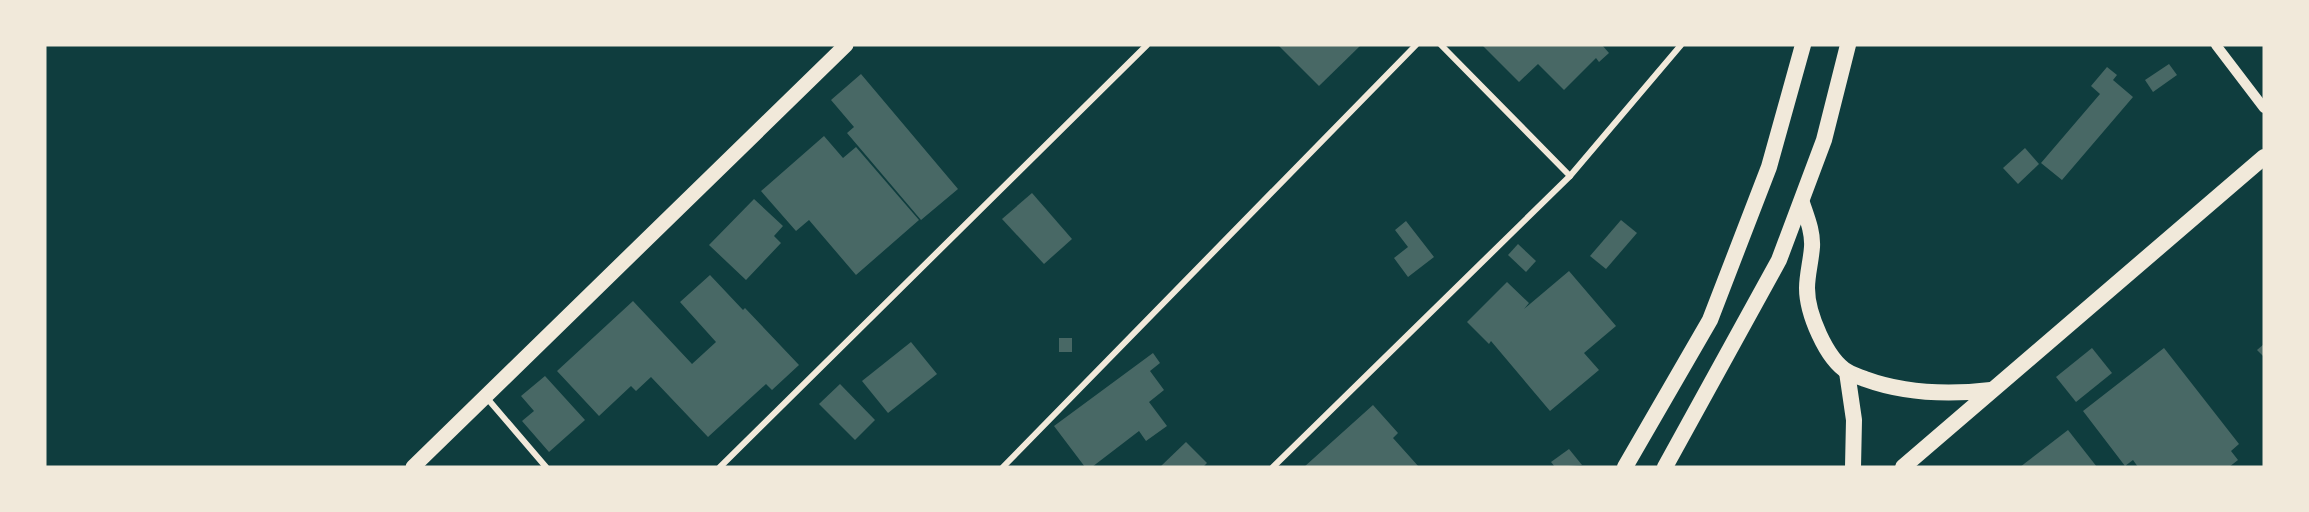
<svg xmlns="http://www.w3.org/2000/svg" width="2309" height="512" viewBox="0 0 2309 512" font-family="Ubuntu,sans-serif">
	<style>
		.building { fill: #486865 }
		.lines { fill: none; stroke-linecap: round; stroke-linejoin: round }
		.minor { stroke: #f1e9da; stroke-width: 6 }
		.tertiary { stroke: #f1e9da; stroke-width: 10 }
		.primary { stroke: #f1e9da; stroke-width: 15 }
		.trunk { stroke: #f1e9da; stroke-width: 16 }
	</style>
	<rect width="100%" height="100%" fill="#0f3d3e"/>
	<g class="building">
		<path d="M1278,45H1361L1319,86Z"/>
		<path d="M1482,45H1602L1609,53L1599,62L1596,58L1564,90L1538,64L1519,82Z"/>
		<path d="M2169,64L2177,75L2153,92L2145,80Z"/>
		<path d="M2107,67L2117,75L2113,80L2133,97L2062,180L2041,163L2100,94L2091,86Z"/>
		<path d="M861,74L958,189L921,220L847,133L854,127L831,100Z"/>
		<path d="M824,136L843,158L856,147L919,220L856,275L809,220L796,231L761,191Z"/>
		<path d="M2025,148L2039,164L2018,184L2003,168Z"/>
		<path d="M1032,193L1072,239L1044,264L1002,219Z"/>
		<path d="M754,199L783,226L774,236L781,243L746,280L709,245Z"/>
		<path d="M1621,220L1637,233L1606,269L1590,256Z"/>
		<path d="M1406,221L1434,257L1408,277L1394,258L1408,247L1395,230Z"/>
		<path d="M1518,244L1536,261L1526,272L1508,255Z"/>
		<path d="M1569,271L1616,326L1584,353L1599,370L1550,411L1491,341L1489,344L1467,322L1507,282L1529,303L1524,309Z"/>
		<path d="M710,275L743,310L745,308L799,365L772,390L766,384L708,437L651,377L636,391L631,386L599,416L557,371L633,301L692,364L716,342L680,302Z"/>
		<rect x="1059" y="338" width="13" height="14"/>
		<path d="M911,342L937,374L888,413L862,381Z"/>
		<path d="M2264,344V357L2257,350Z"/>
		<path d="M2092,348L2112,373L2076,402L2056,377Z"/>
		<path d="M2164,348L2239,444L2231,451L2238,460L2229,467H2138L2133,460L2125,466L2083,411Z"/>
		<path d="M1153,353L1160,363L1150,371L1164,390L1149,402L1167,426L1146,441L1139,431L1092,467H1085L1054,426Z"/>
		<path d="M545,376L585,420L549,452L522,421L534,411L521,396Z"/>
		<path d="M840,384L875,420L855,440L819,404Z"/>
		<path d="M1373,405L1398,433L1393,438L1419,467H1304Z"/>
		<path d="M2068,430L2097,467H2020Z"/>
		<path d="M1186,442L1207,463L1203,467H1160Z"/>
		<path d="M1569,449L1582,465L1555,467L1551,462Z"/>
	</g>
	<g class="lines">
		<g class="minor">
			<path d="M1570,176L1681,45"/>
			<path d="M486,397L546,467"/>
			<path d="M720,467L1147,45"/>
			<path d="M1003,467L1416,45"/>
			<path d="M1273,467L1570,176L1441,45"/>
		</g>
		<path class="tertiary" d="M2216,45L2264,108"/>
		<path class="primary" d="M413,467L846,45"/>
		<g class="trunk">
			<path d="M1802,203C1807,218 1813,232 1812,247C1811,261 1807,275 1807,288C1807,313 1826,359 1848,372C1853,375 1860,377 1865,379C1906,394 1948,395 1991,390"/>
			<path d="M1847,372L1854,420L1853,467"/>
			<path d="M1625,467L1710,320L1769,167L1803,45"/>
			<path d="M1665,467L1779,260L1824,140L1848,45"/>
			<path d="M1903,467L2264,157"/>
		</g>
	</g>
	<rect width="2309" height="512" fill="none" stroke="#f1e9da" stroke-width="93"/>
</svg>
